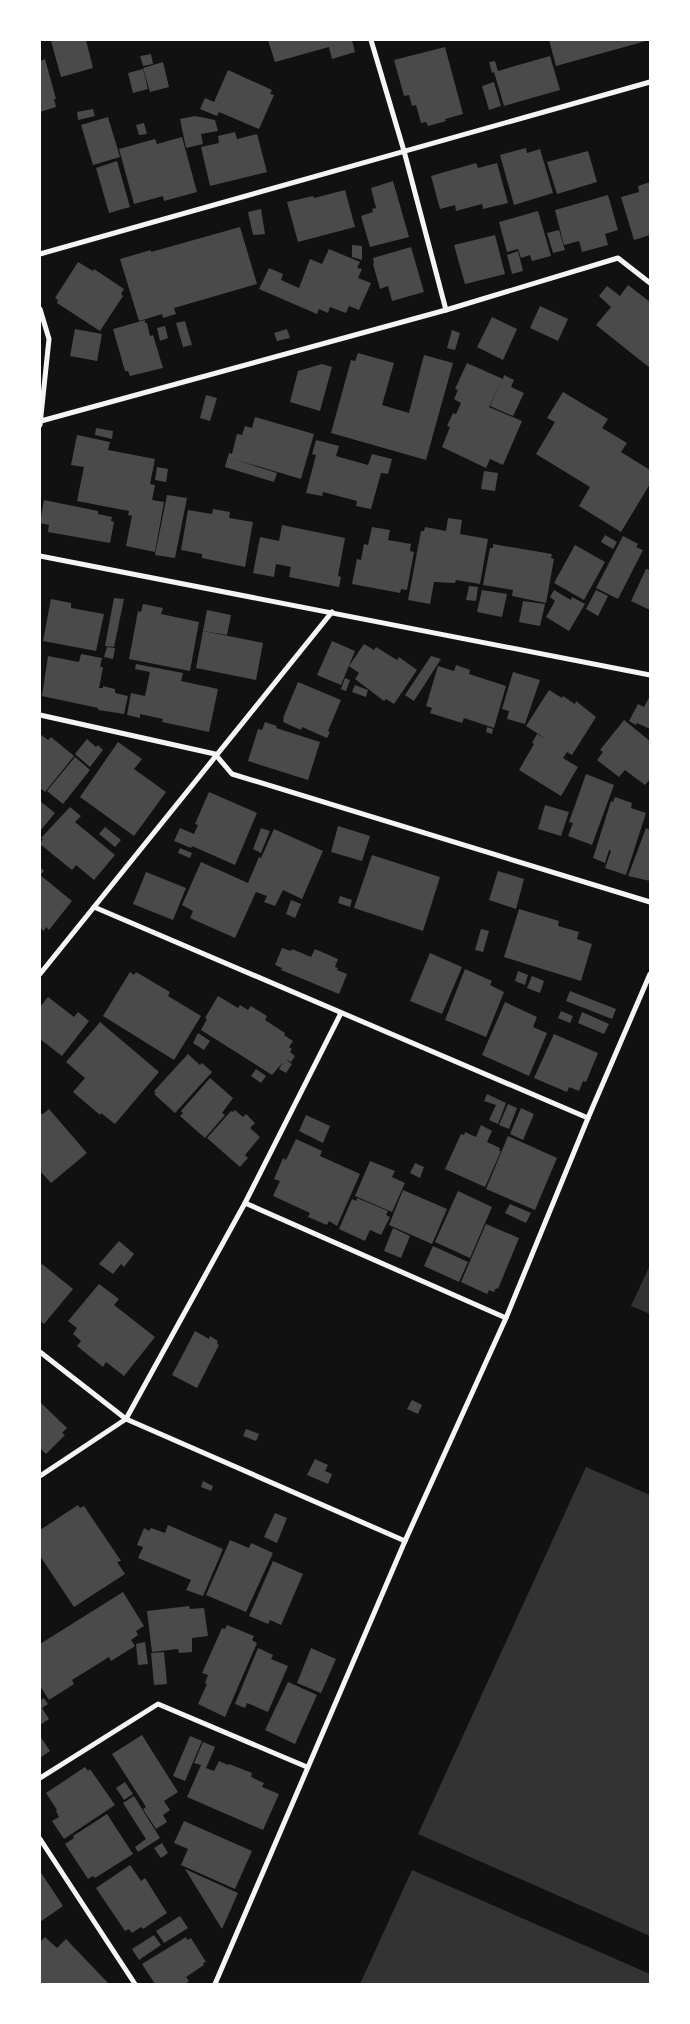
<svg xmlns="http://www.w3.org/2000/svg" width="690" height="2024" viewBox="0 0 690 2024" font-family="'Sofia Sans Condensed',sans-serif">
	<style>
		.water { fill: #333 }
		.building { fill: #4a4a4a }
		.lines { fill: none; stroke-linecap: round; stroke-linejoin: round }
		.minor { stroke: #f5f5f5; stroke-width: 5 }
	</style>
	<rect width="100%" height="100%" fill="#111"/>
	<g class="water">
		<path d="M650,1265V1314L631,1306Z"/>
		<path d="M586,1467L650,1495V1936L418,1834Z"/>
		<path d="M412,1870L650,1974V1984H360Z"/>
	</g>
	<g class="building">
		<path d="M55,40H86L93,68L61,77L51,41Z"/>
		<path d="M268,40H352L355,52L332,59L329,47L275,62Z"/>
		<path d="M549,40H646V41L556,66Z"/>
		<path d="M445,47L463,114L445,119L446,121L428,126L426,122L421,123L416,105L412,106L409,95L404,96L394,60Z"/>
		<path d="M151,54L153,64L143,66L140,56Z"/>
		<path d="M550,56L560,90L504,106L494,72L492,73L489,62L495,61L498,71Z"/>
		<path d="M45,59L56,99H54L56,107L40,112V61Z"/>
		<path d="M163,62L169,87L150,92L143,68Z"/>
		<path d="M143,69L148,89L133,93L128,73Z"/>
		<path d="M228,70L272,90L270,94L274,95L259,129L219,112L217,116L200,109L205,98L214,102Z"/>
		<path d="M494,82L501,106L489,110L482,86Z"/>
		<path d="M93,109L95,116L78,120L77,112Z"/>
		<path d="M195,116L215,120L218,131L201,134L203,144L186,148L180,119Z"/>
		<path d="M108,117L120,157L93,165L81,125Z"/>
		<path d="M144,123L147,134L139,135L136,125Z"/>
		<path d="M235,132L237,139L257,134L267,172L210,186L201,147L219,143L218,136Z"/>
		<path d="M182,137L197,192L164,201L163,196L134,204L119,149L155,139L157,144Z"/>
		<path d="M526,148L527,153L540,149L553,193L514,205L500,155Z"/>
		<path d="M588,151L597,182L557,194L547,162Z"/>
		<path d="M117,161L130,207L109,213L96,168Z"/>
		<path d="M476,163L478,168L497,163L508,203L483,209L482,204L456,211L455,205L440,209L431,176Z"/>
		<path d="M393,181L409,237L370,247L361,216L373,212L372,209L376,208L371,188Z"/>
		<path d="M650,182V235L634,240L621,197L639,192L638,186Z"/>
		<path d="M345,190L355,227L298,242L287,202L313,196L314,198Z"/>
		<path d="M608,195L618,230L605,234L608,245L582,252L579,241L564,245L555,210Z"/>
		<path d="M261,209L265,234L253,235L248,212Z"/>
		<path d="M538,211L551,256L532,261L530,255L521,258L518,249L507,252L499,222Z"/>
		<path d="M240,227L257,284L174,308L176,314L163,318L162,314L139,321L120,259L151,250V252Z"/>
		<path d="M559,230L565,250L553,253L547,233Z"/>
		<path d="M495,235L505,274L465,284L454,245Z"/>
		<path d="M352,245L362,246V260L352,257Z"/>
		<path d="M411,247L424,292L392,301L388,286L380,289L373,264L374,263L373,258Z"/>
		<path d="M329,249L360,262L357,268L362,269L358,278L371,283L359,310L349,306L346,313L330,307L328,313L319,309L317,314L259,289L269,268L283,274L281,280L299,288L310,259L322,264Z"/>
		<path d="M518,251L523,271L512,274L507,255Z"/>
		<path d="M78,262L93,271L94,269L124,289L121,294L123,296L100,331L57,303L58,300L55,298Z"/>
		<path d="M628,285L650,302V368L596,325L611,307L599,296L607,286L620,296Z"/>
		<path d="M540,306L568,319L558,341L530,328Z"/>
		<path d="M492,317L517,329L503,360L477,347Z"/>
		<path d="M145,320V323H147L150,336L153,335L163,368L130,376L128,371H125L113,329Z"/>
		<path d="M185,321L192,345L183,347L176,323Z"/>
		<path d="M165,326L168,338L160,341L157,328Z"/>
		<path d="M75,329L102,334L97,361L70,356Z"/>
		<path d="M287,329L290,338L277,341L274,333Z"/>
		<path d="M452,330L460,333L455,350L447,348Z"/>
		<path d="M358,353L394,363L382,405L409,413L424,355L453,363L426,460L331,433L351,360L355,361Z"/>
		<path d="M467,363L503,379L504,375L514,380L511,387L524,393L513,416L490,406L501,381L489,407L522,421L503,465L490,459L486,468L442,447L450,427L447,426L453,413L456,414L461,403L454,399L458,390L455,389Z"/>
		<path d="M322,364L332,367L320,411L290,402L298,371Z"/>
		<path d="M563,392L608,419L602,428L627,443L621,452L650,470V484L621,532L579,506L590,487L536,454L555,422L547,418Z"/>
		<path d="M206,395L217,398L210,421L200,418Z"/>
		<path d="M255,417L314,434L301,479L230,458L277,473L274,482L225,467L229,453L232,454L237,434L242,435L245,426L252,428Z"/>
		<path d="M96,428L113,431L112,439L95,435Z"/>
		<path d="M77,435L110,442L108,450L155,459L150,484L155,485L152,500L164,502L155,552L126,546L132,516L128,515L129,511L77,501L84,467L71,465Z"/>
		<path d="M316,440L339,446L336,456L368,465L372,454L392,459L388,474L381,473L371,509L356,506L357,501L323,492L322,496L306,493L316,455L312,454Z"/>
		<path d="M157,467L168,469L166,482L155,480Z"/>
		<path d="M484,471L498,473L495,491L481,489Z"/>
		<path d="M167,495L187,498L175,558L155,555Z"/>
		<path d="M44,500L98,511V514L112,517L111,521L114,522L110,543L48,532L49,525L40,523Z"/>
		<path d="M213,509L230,512L229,518L253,522L245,567L202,558V554L181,550L188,510L212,514Z"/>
		<path d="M448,518L462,520L460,534L488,539L480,584L456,580L455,583L434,582L430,604L408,600L421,531H424L425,527L446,531Z"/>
		<path d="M282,525L345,538L338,576L341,577L339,587L289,577L291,567L276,564L274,577L253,573L260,537L279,541Z"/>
		<path d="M372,527L390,530L388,540L411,544L410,551L414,552L407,590L401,589L400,593L352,584L357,559L361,560L364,544L368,545Z"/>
		<path d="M605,535L617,542L613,549L601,542Z"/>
		<path d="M623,536L638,544L636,547L643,550L618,599L596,588Z"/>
		<path d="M493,544L552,554L551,558L554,559L546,603L512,596L513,590L483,585L490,548H493Z"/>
		<path d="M575,545L605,562L584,600L554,583Z"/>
		<path d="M646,569L650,570V610L631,601Z"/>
		<path d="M469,586L478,587L476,601L466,600Z"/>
		<path d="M482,590L507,594L502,617L477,612Z"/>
		<path d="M554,590L571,600L572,597L585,604L569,631L546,617L555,601L550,597Z"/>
		<path d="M596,590L608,596L598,616L586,609Z"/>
		<path d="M114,598L124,599L114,647L105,646Z"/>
		<path d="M51,599L71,603V608L104,614L96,651L43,641Z"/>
		<path d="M523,601L545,604L540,626L519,622Z"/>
		<path d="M143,604L163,608L161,614L199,622L190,671L129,659L138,611L141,612Z"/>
		<path d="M207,610L231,615L227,635L203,631Z"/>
		<path d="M203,631L263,643L256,680L196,668Z"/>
		<path d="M332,641L355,651L341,685L317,675Z"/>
		<path d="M364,644L374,650L376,647L397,660L399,657L417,670L394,704L386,699L384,701L355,679L359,673L349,666Z"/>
		<path d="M107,647L115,648L113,659L104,657Z"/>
		<path d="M81,654L102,658L100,667H103L99,688H103V686L115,689V693L128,696L124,714L98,710V708L42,696L48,656L79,662Z"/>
		<path d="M431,656L441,659L414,701L405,695Z"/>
		<path d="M136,664L183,673L181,681L218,689L209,732L162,722L163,719L140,714V718L127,715L131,693L145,696L150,672L135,669Z"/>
		<path d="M456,665L470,670L469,674L506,686L494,728L464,718L462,723L430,713L432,708L426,706L438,666L454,671Z"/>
		<path d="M513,672L540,680L525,724L507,719L509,711L502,709Z"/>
		<path d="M345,678L350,680L346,691L341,689Z"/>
		<path d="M298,682L341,700L328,731L330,732L327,738L302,727L301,730L283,722L284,719L283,718Z"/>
		<path d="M355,685L368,690L366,697L352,692Z"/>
		<path d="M549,690L562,698L563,696L575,704L576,701L596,717L572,755L567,752L563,758L578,767L561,796L519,770L534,744L532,743L537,734L546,739L526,726Z"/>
		<path d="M650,696V729L637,723L636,725L629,721L638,704L644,707Z"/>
		<path d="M624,720L650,741V779L645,785L625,770L619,777L597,760L603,752L600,750Z"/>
		<path d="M265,722L277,726L276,728L320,742L308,780L248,761L258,729L262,730Z"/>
		<path d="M487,727L493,729L492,734L486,732Z"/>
		<path d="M40,734L48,740L51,737L74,756L45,792L40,788Z"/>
		<path d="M87,739L96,747L98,745L103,750L90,767L75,754Z"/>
		<path d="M118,742L142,759L134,769L166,792L134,836L80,797Z"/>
		<path d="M75,757L90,770L63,804L47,791Z"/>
		<path d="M586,774L614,785L592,845L568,836L573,823L569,822Z"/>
		<path d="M209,792L257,813L235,865L192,846L191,848L174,841L180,828L194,834L198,825L195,824Z"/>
		<path d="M615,797L632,803L631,808L646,813L626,875L605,868L611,851L609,850L605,863L593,858L611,801L613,802Z"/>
		<path d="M40,801L55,813L40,831Z"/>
		<path d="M545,805L569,812L561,836L538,829Z"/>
		<path d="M70,807L81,816L75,822L115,855L94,880L76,865L72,870L40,844L43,839L41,838Z"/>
		<path d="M338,826L370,836L362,861L331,852Z"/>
		<path d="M105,827L121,840L115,847L99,834Z"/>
		<path d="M261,828L270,831L261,853L253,849Z"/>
		<path d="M646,828L650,830V881L628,876Z"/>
		<path d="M274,829L323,851L302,899L283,890L275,906L264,902L267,896L256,892L235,938L190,918L193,911L182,905L201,862L248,883L259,857L261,858Z"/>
		<path d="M180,848L192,853L190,858L178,853Z"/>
		<path d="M372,855L440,877L423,931L354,908Z"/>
		<path d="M40,867L44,871L40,875L72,901L49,930L46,927L44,931L40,928Z"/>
		<path d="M498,871L524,879L516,909L489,900Z"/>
		<path d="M146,872L186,888L173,920L133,904Z"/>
		<path d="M340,896L352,900L350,907L338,903Z"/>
		<path d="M291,900L301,904L295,918L286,914Z"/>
		<path d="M519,909L559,921L558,926L579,932L577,939L592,944L581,981L504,957Z"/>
		<path d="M481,929L489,931L483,952L475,950Z"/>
		<path d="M282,948L291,951L292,949L311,957L315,949L338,959L335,967L338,968L337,970L347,974L339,994L281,970L282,968L275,965Z"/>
		<path d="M430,953L462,967L442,1014L410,1001Z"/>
		<path d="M465,969L492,981L490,985L504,992L486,1037L445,1020Z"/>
		<path d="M518,971L528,975L525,985L515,981Z"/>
		<path d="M130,972L134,975L136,972L170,992L168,996L201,1016L174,1060L103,1016Z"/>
		<path d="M532,976L544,981L540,993L527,988Z"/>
		<path d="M570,991L616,1009L612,1019L566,1001Z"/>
		<path d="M218,996L238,1008L240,1005L248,1010L251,1006L267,1016L265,1020L285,1033L284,1035L293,1041L289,1047L292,1049L290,1052L295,1056L291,1062L285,1059L292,1064L286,1073L279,1069L283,1062L272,1075L201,1030L207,1019L205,1018Z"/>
		<path d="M48,997L74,1017L78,1012L89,1021L62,1056L40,1039V1007Z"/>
		<path d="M505,1002L537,1017L533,1027L547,1033L529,1076L482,1055Z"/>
		<path d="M561,1011L573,1016L570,1023L558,1018Z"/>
		<path d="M582,1012L609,1024L604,1034L578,1023Z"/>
		<path d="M100,1022L159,1072L115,1124L101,1113L100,1115L73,1092L85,1078L66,1062Z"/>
		<path d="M198,1033L210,1041L204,1050L193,1043Z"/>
		<path d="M554,1034L598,1053L586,1082L583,1081L579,1091L569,1087L567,1092L534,1078Z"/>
		<path d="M188,1054L200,1065L202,1063L212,1072L175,1113L154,1094L156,1093L154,1091Z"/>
		<path d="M256,1069L266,1076L261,1083L251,1076Z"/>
		<path d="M210,1078L233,1098L222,1113L225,1115L205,1138L180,1116L183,1113L181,1111Z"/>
		<path d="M487,1094L506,1103L498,1124L489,1120L496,1105L484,1101Z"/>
		<path d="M508,1104L517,1108L509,1129L499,1125Z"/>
		<path d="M521,1108L534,1114L523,1140L510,1134Z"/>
		<path d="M49,1109L87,1153L51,1183L40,1171V1114H43Z"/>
		<path d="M235,1110L243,1117L246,1114L255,1123L250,1128L260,1137L245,1155L248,1158L240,1167L207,1138L231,1111L233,1112Z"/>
		<path d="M306,1115L330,1126L323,1143L299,1131Z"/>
		<path d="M481,1125L492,1131L487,1142L500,1148L499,1151H501L485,1187L445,1169L461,1134L464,1135L465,1132L476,1137Z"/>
		<path d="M508,1136L557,1158L535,1210L486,1189Z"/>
		<path d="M296,1139L322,1151L320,1156L360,1174L337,1226L329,1221L327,1225L308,1217L310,1213L273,1196L280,1181L274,1179L283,1158L286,1160Z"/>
		<path d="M370,1161L395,1171L392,1177L405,1183L392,1212L355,1196Z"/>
		<path d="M415,1163L424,1167L420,1178L410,1173Z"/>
		<path d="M403,1190L447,1209L432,1244L389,1225Z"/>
		<path d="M458,1191L492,1207L470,1258L435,1242Z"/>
		<path d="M357,1198L388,1211L386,1215L390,1217L381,1235L370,1230L365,1241L339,1229L352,1199L356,1201Z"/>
		<path d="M510,1204L531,1213L526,1223L505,1213Z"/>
		<path d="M486,1224L519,1238L498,1289L496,1288L494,1292L489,1290L487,1294L461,1282Z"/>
		<path d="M393,1228L410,1236L401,1258L384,1251Z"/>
		<path d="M119,1241L134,1254L124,1267L121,1264L113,1274L99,1264Z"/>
		<path d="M433,1246L468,1262L459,1282L424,1266Z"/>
		<path d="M42,1264L73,1289L44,1324L40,1321V1267Z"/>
		<path d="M99,1284L119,1299L114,1305L155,1337L124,1376L106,1362L103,1367L77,1346L81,1341L73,1334L77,1328L68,1321Z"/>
		<path d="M195,1331L209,1339L210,1336L218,1341L217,1344L219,1345L197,1388L172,1375Z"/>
		<path d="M412,1400L422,1405L418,1414L407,1409Z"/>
		<path d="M40,1402L67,1428L62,1433L65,1435L46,1454L41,1449L40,1451Z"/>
		<path d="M246,1429L259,1434L256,1441L243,1436Z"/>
		<path d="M315,1459L328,1465L325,1471L332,1474L328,1484L307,1475Z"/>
		<path d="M203,1481L213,1486L211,1491L201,1487Z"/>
		<path d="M78,1505L80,1508L84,1506L121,1561L117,1562L125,1574L74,1607L40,1556V1530Z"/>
		<path d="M275,1513L287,1518L277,1543L264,1537Z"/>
		<path d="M168,1525L223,1549L203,1596L186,1590L191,1580L138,1558L143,1547L137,1545L144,1528L149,1531L151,1528L165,1533Z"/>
		<path d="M230,1540L249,1548L251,1543L273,1553L246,1612L206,1595Z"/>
		<path d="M273,1561L303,1574L281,1625L270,1620L268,1624L249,1616Z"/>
		<path d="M123,1592L144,1626L136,1631L138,1635L131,1640L135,1646L111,1661L109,1657L72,1680L74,1684L49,1700L40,1686V1644Z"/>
		<path d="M189,1606L190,1609L204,1608L208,1636L192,1638V1652L179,1653L178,1649L152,1652L147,1611Z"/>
		<path d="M227,1625L254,1636L252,1640L257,1643L225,1717L198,1704L207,1684L205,1683L208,1675L202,1673L222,1628L225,1629Z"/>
		<path d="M145,1642L148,1664L138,1665L136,1644Z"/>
		<path d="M258,1648L273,1655L271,1659L288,1666L268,1712L247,1703L245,1708L235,1704Z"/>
		<path d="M311,1648L336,1659L321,1693L297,1683Z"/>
		<path d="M164,1652L167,1684L154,1685L151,1653Z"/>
		<path d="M288,1682L317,1695L295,1744L265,1730Z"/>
		<path d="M44,1698L48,1704L42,1708L49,1719L40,1725V1701Z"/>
		<path d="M142,1735L178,1792L164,1801L170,1810L163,1815L167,1822L156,1829L143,1809L146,1807L112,1754Z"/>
		<path d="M40,1736L50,1751L40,1758Z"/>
		<path d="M190,1736L202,1741L185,1781L173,1776Z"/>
		<path d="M203,1742L215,1747L206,1768L214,1771L219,1761L228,1765L229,1764L252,1773L251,1777L264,1783L262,1787L279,1794L263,1830L187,1797L201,1765L194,1763Z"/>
		<path d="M85,1767L88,1771L90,1769L115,1805L64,1839L52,1821L59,1817L56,1811L57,1810L46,1793Z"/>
		<path d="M125,1782L133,1794L124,1800L116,1788Z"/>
		<path d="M134,1796L160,1838L138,1852L135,1847L146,1839L123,1803Z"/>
		<path d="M107,1814L133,1854L95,1878L93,1876L88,1879L65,1844L74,1838L73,1836Z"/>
		<path d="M184,1821L252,1851L235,1889L181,1865L188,1849L174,1843Z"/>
		<path d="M162,1843L168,1853L161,1858L154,1848Z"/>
		<path d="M130,1865L141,1881L145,1878L167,1913L143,1929L141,1927L132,1933L129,1929L125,1931L96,1888Z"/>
		<path d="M185,1869L238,1893L222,1929Z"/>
		<path d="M40,1871L63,1906L40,1922Z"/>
		<path d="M180,1916L188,1928L164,1943L156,1931Z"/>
		<path d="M154,1935L161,1945L139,1960L132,1949Z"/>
		<path d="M45,1937L57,1948L66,1939L109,1984H40V1942Z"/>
		<path d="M186,1937L187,1940L191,1938L206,1962L203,1963L204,1965L186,1977L189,1981L185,1984H155L142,1964Z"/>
	</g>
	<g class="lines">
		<g class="minor">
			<path d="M371,40L404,151L446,310"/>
			<path d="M40,254L650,82"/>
			<path d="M40,309L49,339L40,425"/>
			<path d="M41,421L446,310L618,258L650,283"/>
			<path d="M40,556L650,675"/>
			<path d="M40,715L215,754L232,774L650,902"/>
			<path d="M94,907L588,1118"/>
			<path d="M40,974L332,612"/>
			<path d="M245,1203L506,1318"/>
			<path d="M40,1352L126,1419L405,1541"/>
			<path d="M40,1476L126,1419L245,1203L341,1013"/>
			<path d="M40,1778L158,1704L307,1767"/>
			<path d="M40,1839L135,1984"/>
			<path d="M215,1984L405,1541L506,1318L588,1118L650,974"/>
		</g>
	</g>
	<rect width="690" height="2024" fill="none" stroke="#ffffff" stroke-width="82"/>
</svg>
